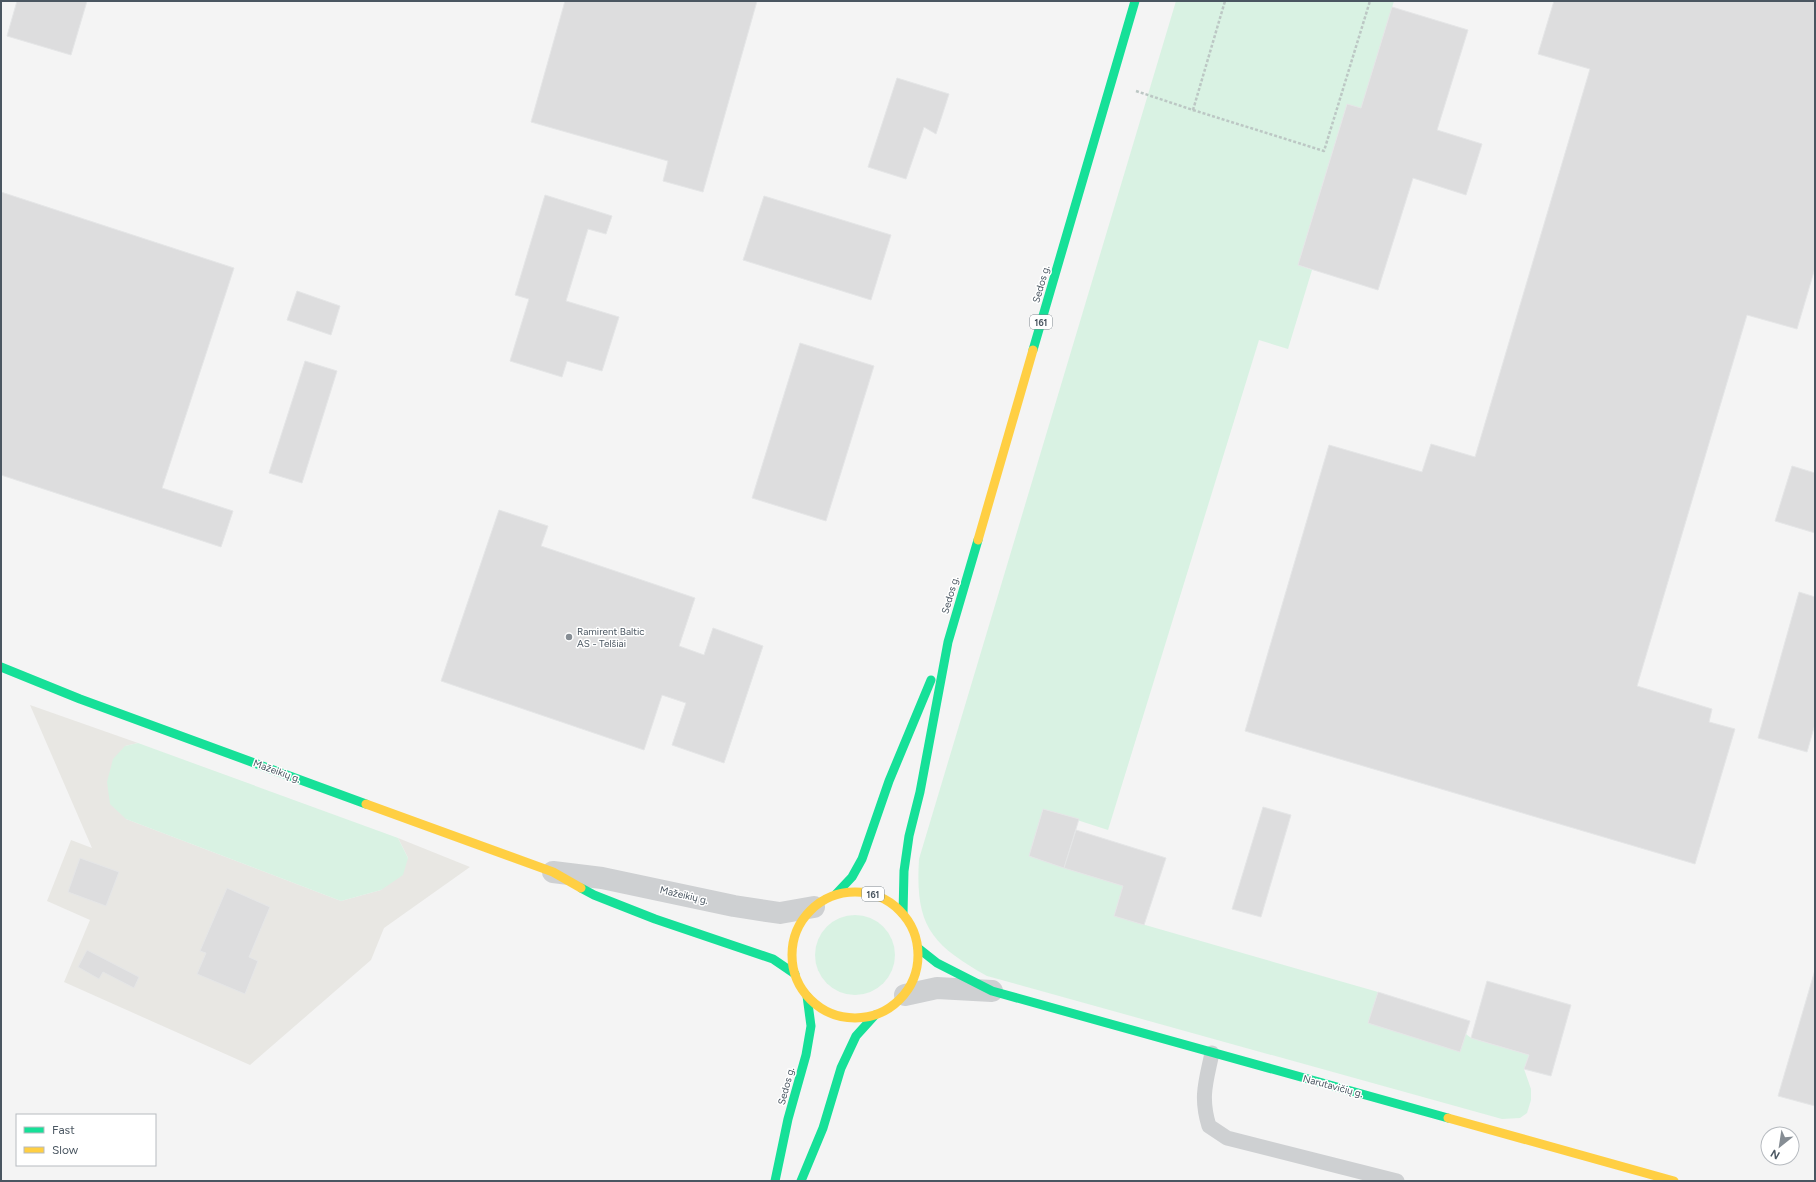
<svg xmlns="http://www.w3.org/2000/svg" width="1816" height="1182" viewBox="0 0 1816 1182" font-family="Figtree,sans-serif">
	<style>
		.commercial { fill: #e8e7e3 }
		.green { fill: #d9f2e3 }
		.building { fill: #ddddde; stroke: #e5e6e7 }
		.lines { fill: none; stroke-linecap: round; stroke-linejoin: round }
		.path { stroke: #bcc7c4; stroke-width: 2.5; stroke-dasharray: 3 2; stroke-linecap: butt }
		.lane { stroke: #ced0d2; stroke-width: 15 }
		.street { stroke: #ced0d2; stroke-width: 22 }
		.fast { stroke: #16e098; stroke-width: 9 }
		.slow { stroke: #ffcf43; stroke-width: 9 }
		.poi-dot { fill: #868d94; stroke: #fff; stroke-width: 1.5 }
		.labels { text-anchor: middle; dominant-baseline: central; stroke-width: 3; stroke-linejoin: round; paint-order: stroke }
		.shield { fill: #fff; stroke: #808990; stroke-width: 1 }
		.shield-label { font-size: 9px; font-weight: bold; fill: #4a5661 }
		.street-label { font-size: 10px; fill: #4a5661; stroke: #fff }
		.poi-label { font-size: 10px; fill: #4a5661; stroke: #fff; text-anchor: start }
	</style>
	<rect width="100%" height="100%" fill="#f4f4f4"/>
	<path class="commercial" d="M30,705L138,743L125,746L126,819L341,901L381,890L408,858L398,838L470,867L384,928L371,960L250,1065L64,982L90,920L47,901L71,840L92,848Z"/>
	<g class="green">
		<path d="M1176,1H1394L1361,108L1347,105L1298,265L1312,270L1288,349L1259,340L1108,830L1043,809L1029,856L1123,886L1114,916L1378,992L1369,1023L1460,1051L1466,1034L1471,1038L1529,1055L1524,1069L1531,1089V1100L1527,1113L1520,1118L1502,1119L987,976C930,944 915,925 919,859Z"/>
		<path d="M138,743L398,838L408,858L403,875L381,890L341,901L126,819L110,804L107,782L113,759L125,746Z"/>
		<circle cx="855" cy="955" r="40"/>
	</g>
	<g class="building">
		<path d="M17,1H87L71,55L7,36Z"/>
		<path d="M565,1H757L703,192L663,181L668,161L531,122Z"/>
		<path d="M1554,1H1815V268L1797,329L1747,315L1637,686L1712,709L1709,722L1735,729L1695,864L1245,731L1329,445L1422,472L1431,444L1475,457L1590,69L1538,54Z"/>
		<path d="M1392,7L1468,30L1437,130L1482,144L1466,195L1413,178L1378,290L1298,265L1347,104L1361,108Z"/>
		<path d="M897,78L949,94L936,134L924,127L906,179L868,167Z"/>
		<path d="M1,192L234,268L162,488L233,511L221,547L1,475Z"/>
		<path d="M545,195L612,216L606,234L588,229L566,301L619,317L602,371L567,361L562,377L510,361L529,299L515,295Z"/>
		<path d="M764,196L891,235L871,300L743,260Z"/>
		<path d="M297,291L340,306L331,335L287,320Z"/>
		<path d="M800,343L874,366L826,521L752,498Z"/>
		<path d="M305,361L337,371L302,483L269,473Z"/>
		<path d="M1792,466L1815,473V533L1775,521Z"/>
		<path d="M499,510L548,526L541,546L695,598L679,646L704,655L713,628L763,646L724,763L672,745L686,703L662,695L644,750L441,681Z"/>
		<path d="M1799,592L1815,597V724L1807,752L1758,738Z"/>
		<path d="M1263,807L1291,815L1261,917L1232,909Z"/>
		<path d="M1043,809L1079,819L1064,868L1029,856Z"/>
		<path d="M1076,830L1166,858L1144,925L1114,916L1123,886L1064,868Z"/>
		<path d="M80,858L119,872L106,906L68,892Z"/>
		<path d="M227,888L270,907L249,957L258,961L245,994L197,974L206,953L200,951Z"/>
		<path d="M87,950L139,977L134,988L103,972L99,979L78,967Z"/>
		<path d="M1815,970V1106L1778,1096Z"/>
		<path d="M1487,981L1571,1005L1551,1076L1524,1069L1529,1055L1471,1038Z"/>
		<path d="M1378,992L1470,1021L1460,1052L1368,1023Z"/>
	</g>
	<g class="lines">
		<g class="path">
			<path d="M1136,91L1193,110L1225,1"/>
			<path d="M1193,110L1324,151L1370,1"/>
		</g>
		<path class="lane" d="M1212,1053C1206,1082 1200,1097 1209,1126L1227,1138L1397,1181"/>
		<g class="street">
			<path d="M553,872L602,878L734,906L780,913L814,907"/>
			<path d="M905,995L937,988L992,991"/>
		</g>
		<g class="fast">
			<path d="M1033,350L1135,1"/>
			<path d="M1,667L80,699L366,804"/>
			<path d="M581,888L594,895L655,919L773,959L795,974"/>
			<path d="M836,894L852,877L862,859L889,781L931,680"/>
			<path d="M903,914L904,871L909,836L920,792L948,642L978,540"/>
			<path d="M918,948L937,963L992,991L1448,1118"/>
			<path d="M775,1181L788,1119L806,1055L811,1026L807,996"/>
			<path d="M801,1181L823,1128L841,1068L856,1036L875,1015"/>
		</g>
		<g class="slow">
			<path d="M978,540L1033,350"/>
			<path d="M366,804L553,872L581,888"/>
			<circle cx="855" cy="955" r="63"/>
			<path d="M1448,1118L1674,1181"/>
		</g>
	</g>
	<circle class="poi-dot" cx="569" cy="637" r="4"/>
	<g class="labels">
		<g class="shield">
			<rect x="1030" y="315" width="22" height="14" rx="3"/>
			<rect x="862" y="887" width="22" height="14" rx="3"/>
		</g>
		<g class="shield-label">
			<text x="1041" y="322">161</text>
			<text x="873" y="894">161</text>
		</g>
		<g class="street-label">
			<text transform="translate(1041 284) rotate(-74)">Sedos g.</text>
			<text transform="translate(950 595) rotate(-74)">Sedos g.</text>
			<text transform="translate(277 771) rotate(20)">Mažeikių g.</text>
			<text transform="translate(684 895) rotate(13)">Mažeikių g.</text>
			<text transform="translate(786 1086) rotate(-75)">Sedos g.</text>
			<text transform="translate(1333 1086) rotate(15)">Narutavičių g.</text>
		</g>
		<g class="poi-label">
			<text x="577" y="631">Ramirent Baltic<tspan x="577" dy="12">AS - Telšiai</tspan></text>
		</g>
	</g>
	<rect width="1816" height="1182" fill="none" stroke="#4a5661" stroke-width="4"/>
	<rect x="16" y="1114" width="140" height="52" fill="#ffffff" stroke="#b7bbc0"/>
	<rect x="24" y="1127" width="20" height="6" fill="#16e098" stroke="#b7bbc0"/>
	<text x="52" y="1134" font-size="12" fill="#4a5661">Fast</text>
	<rect x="24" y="1147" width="20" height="6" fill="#ffcf43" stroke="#b7bbc0"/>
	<text x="52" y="1154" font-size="12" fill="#4a5661">Slow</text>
	<g transform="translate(1780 1146) rotate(210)"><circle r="19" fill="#ffffff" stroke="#b7bbc0"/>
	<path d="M0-3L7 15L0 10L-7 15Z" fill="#868d94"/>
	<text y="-6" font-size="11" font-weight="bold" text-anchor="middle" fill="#4a5661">N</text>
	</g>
</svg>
